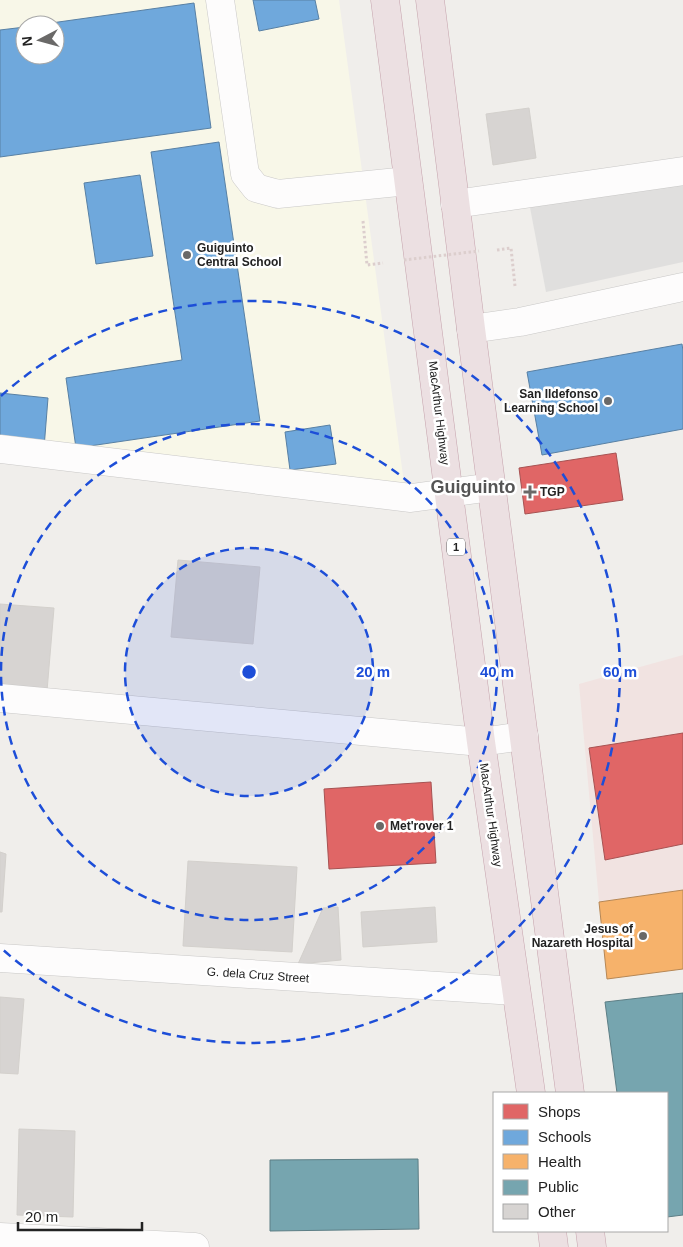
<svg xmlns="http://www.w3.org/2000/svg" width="683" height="1247" viewBox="0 0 683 1247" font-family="Helvetica,sans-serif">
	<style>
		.commercial { fill: #f1e3e1 }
		.education { fill: #f8f7e8; fill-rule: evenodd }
		.parking { fill: #e0dfde }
		.shops { fill: #e06666; stroke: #a75252 }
		.schools { fill: #6fa8dc; stroke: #5880a4 }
		.health { fill: #f6b26b; stroke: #b68755 }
		.public { fill: #76a5af; stroke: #5d7e85 }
		.building { fill: #d7d4d2; stroke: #d3d0cc }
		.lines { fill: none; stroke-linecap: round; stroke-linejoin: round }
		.minor-casing { stroke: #c9c8c7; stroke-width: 29 }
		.highway-casing { stroke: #c5a2ac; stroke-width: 29 }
		.path { stroke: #dccecd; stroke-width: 3; stroke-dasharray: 2.5 2.5; stroke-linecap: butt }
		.minor { stroke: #fdfcfc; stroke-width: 28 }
		.highway { stroke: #ece0e2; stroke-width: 28 }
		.path-bridge { stroke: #dccecd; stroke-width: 3; stroke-dasharray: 2.5 2.5; stroke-linecap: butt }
		.ring { fill: none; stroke: #1d4ed8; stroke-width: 2.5; stroke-dasharray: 9 6 }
		.poi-dot { fill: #6a6968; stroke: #fff; stroke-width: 2 }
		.labels { text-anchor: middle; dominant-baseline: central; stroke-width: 5; stroke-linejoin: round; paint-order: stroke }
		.shield { fill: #fff; stroke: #646464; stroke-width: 1 }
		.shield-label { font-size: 11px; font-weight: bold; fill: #222 }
		.poi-label { font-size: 12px; font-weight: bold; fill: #222; stroke: #fff; text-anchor: start }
		.street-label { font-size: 12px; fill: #222; stroke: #fff }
		.district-label { font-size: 18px; font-weight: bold; fill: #555; stroke: #fff }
		.centre { fill: #1d4ed8; stroke: #fff; stroke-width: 2.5 }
		.ring-label { font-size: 15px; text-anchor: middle; font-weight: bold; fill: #1d4ed8; stroke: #fff; stroke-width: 5; stroke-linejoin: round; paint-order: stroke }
	</style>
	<rect width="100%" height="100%" fill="#f0eeeb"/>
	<path class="commercial" d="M683,655V890L599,902L579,684Z"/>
	<path class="education" d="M0,0H339L404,483L0,455ZM25,25H55V55H25Z"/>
	<path class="parking" d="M683,174V262L546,292L529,202Z"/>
	<g class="shops">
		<path d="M616,453L623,500L525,514L519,468Z"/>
		<path d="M683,733V844L605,860L589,748Z"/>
		<path d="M431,782L436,863L329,869L324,789Z"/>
	</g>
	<g class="schools">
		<path d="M253,0H315L319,19L259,31Z"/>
		<path d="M194,3L211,128L0,157V30L25,27V55H55V25H37Z"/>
		<path d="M219,142L260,421L76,448L66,378L182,360L151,152Z"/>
		<path d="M140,175L153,256L96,264L84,183Z"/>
		<path d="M682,344L683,351V429L542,455L527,372Z"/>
		<path d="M0,393L48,398L44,448L0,444Z"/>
		<path d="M330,425L336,464L290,470L285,432Z"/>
	</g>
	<path class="health" d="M683,890V969L607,979L599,902Z"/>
	<g class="public">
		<path d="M683,993V1215L667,1217V1093H617L605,1002Z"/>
		<path d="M418,1159L419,1229L270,1231V1160Z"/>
	</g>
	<g class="building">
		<path d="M529,108L536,158L493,165L486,114Z"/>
		<path d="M178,560L260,567L253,644L171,637Z"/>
		<path d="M0,604L54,608L47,691L0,687Z"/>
		<path d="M0,852L6,854L2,912H0Z"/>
		<path d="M188,861L297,867L292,952L183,946Z"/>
		<path d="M338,907L341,960L298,964L323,908Z"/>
		<path d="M435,907L437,942L363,947L361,912Z"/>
		<path d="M0,997L24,999L18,1074L0,1073Z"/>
		<path d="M19,1129L75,1131L73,1217L17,1215Z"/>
	</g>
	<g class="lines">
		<g class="minor-casing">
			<g id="minor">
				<path d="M220,0L245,174L256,188L278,194L408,181"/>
				<path d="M455,204L683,171"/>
				<path d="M471,329L520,322L683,287"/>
				<path d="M0,449L411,498L492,487"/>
				<path d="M0,698L481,742L524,736"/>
				<path d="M0,958L516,991"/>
				<path d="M0,1237L195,1247"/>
			</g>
		</g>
		<g class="highway-casing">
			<g id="highway">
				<path d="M385,0L481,742L531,1093"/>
				<path d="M430,0L471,329L570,1093"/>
				<path d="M552,1231L554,1247"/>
				<path d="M590,1231L592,1247"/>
			</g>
		</g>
		<g class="path">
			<path d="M363,221L367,265L383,263"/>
			<path d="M497,250L511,248L515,286"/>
		</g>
		<use href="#minor" class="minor"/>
		<use href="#highway" class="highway"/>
		<path class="path-bridge" d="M404,260L479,251"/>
	</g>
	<circle cx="249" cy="672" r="124" fill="#1d4ed8" fill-opacity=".12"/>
	<g class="ring">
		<circle cx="249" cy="672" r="124"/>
		<circle cx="249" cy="672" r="248"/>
		<path d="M1 396A371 371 0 1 1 1 948"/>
	</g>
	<g class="poi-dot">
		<circle cx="187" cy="255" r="5"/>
		<circle cx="608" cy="401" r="5"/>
		<path d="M527.5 484.5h5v5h5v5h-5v5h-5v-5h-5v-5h5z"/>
		<circle cx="380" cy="826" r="5"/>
		<circle cx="643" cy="936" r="5"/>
	</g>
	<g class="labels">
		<rect class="shield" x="447" y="538.5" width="18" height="17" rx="4"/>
		<g class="shield-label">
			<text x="456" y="547">1</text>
		</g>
		<g class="poi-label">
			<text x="197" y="248">Guiguinto<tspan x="197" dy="14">Central School</tspan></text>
			<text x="598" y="394" text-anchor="end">San Ildefonso<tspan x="598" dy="14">Learning School</tspan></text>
			<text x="540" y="492">TGP</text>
			<text x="390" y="826">Met'rover 1</text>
			<text x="633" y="929" text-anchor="end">Jesus of<tspan x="633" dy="14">Nazareth Hospital</tspan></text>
		</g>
		<g class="street-label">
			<text transform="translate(439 413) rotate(83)">MacArthur Highway</text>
			<text transform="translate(491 815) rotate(82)">MacArthur Highway</text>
			<text transform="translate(258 975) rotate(4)">G. dela Cruz Street</text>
		</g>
		<g class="district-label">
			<text x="473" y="487">Guiguinto</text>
		</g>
	</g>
	<circle cx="249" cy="672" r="8" class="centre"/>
	<g class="ring-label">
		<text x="373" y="677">20 m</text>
		<text x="497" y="677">40 m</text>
		<text x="620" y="677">60 m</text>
	</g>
	<rect x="493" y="1092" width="175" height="140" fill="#ffffff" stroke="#a7a7a7"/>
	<rect x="503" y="1104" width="25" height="15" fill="#e06666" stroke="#a7a7a7"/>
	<text x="538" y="1117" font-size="15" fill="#222222">Shops</text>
	<rect x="503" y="1130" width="25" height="15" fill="#6fa8dc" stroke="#a7a7a7"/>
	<text x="538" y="1142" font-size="15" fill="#222222">Schools</text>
	<rect x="503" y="1154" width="25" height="15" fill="#f6b26b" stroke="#a7a7a7"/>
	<text x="538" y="1167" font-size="15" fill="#222222">Health</text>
	<rect x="503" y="1180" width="25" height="15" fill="#76a5af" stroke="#a7a7a7"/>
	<text x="538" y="1192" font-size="15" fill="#222222">Public</text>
	<rect x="503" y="1204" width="25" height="15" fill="#d7d4d2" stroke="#a7a7a7"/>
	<text x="538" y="1217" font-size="15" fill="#222222">Other</text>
	<g transform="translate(40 40) rotate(264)"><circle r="24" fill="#ffffff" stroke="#a7a7a7"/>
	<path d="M0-4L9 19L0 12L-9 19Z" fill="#6a6968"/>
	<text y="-8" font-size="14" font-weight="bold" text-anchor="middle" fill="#222222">N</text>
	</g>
	<path d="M18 1222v8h124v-8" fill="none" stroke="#222222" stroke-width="2.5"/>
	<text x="25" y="1222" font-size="15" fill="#222222" stroke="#ffffff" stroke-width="4" paint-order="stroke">20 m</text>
</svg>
